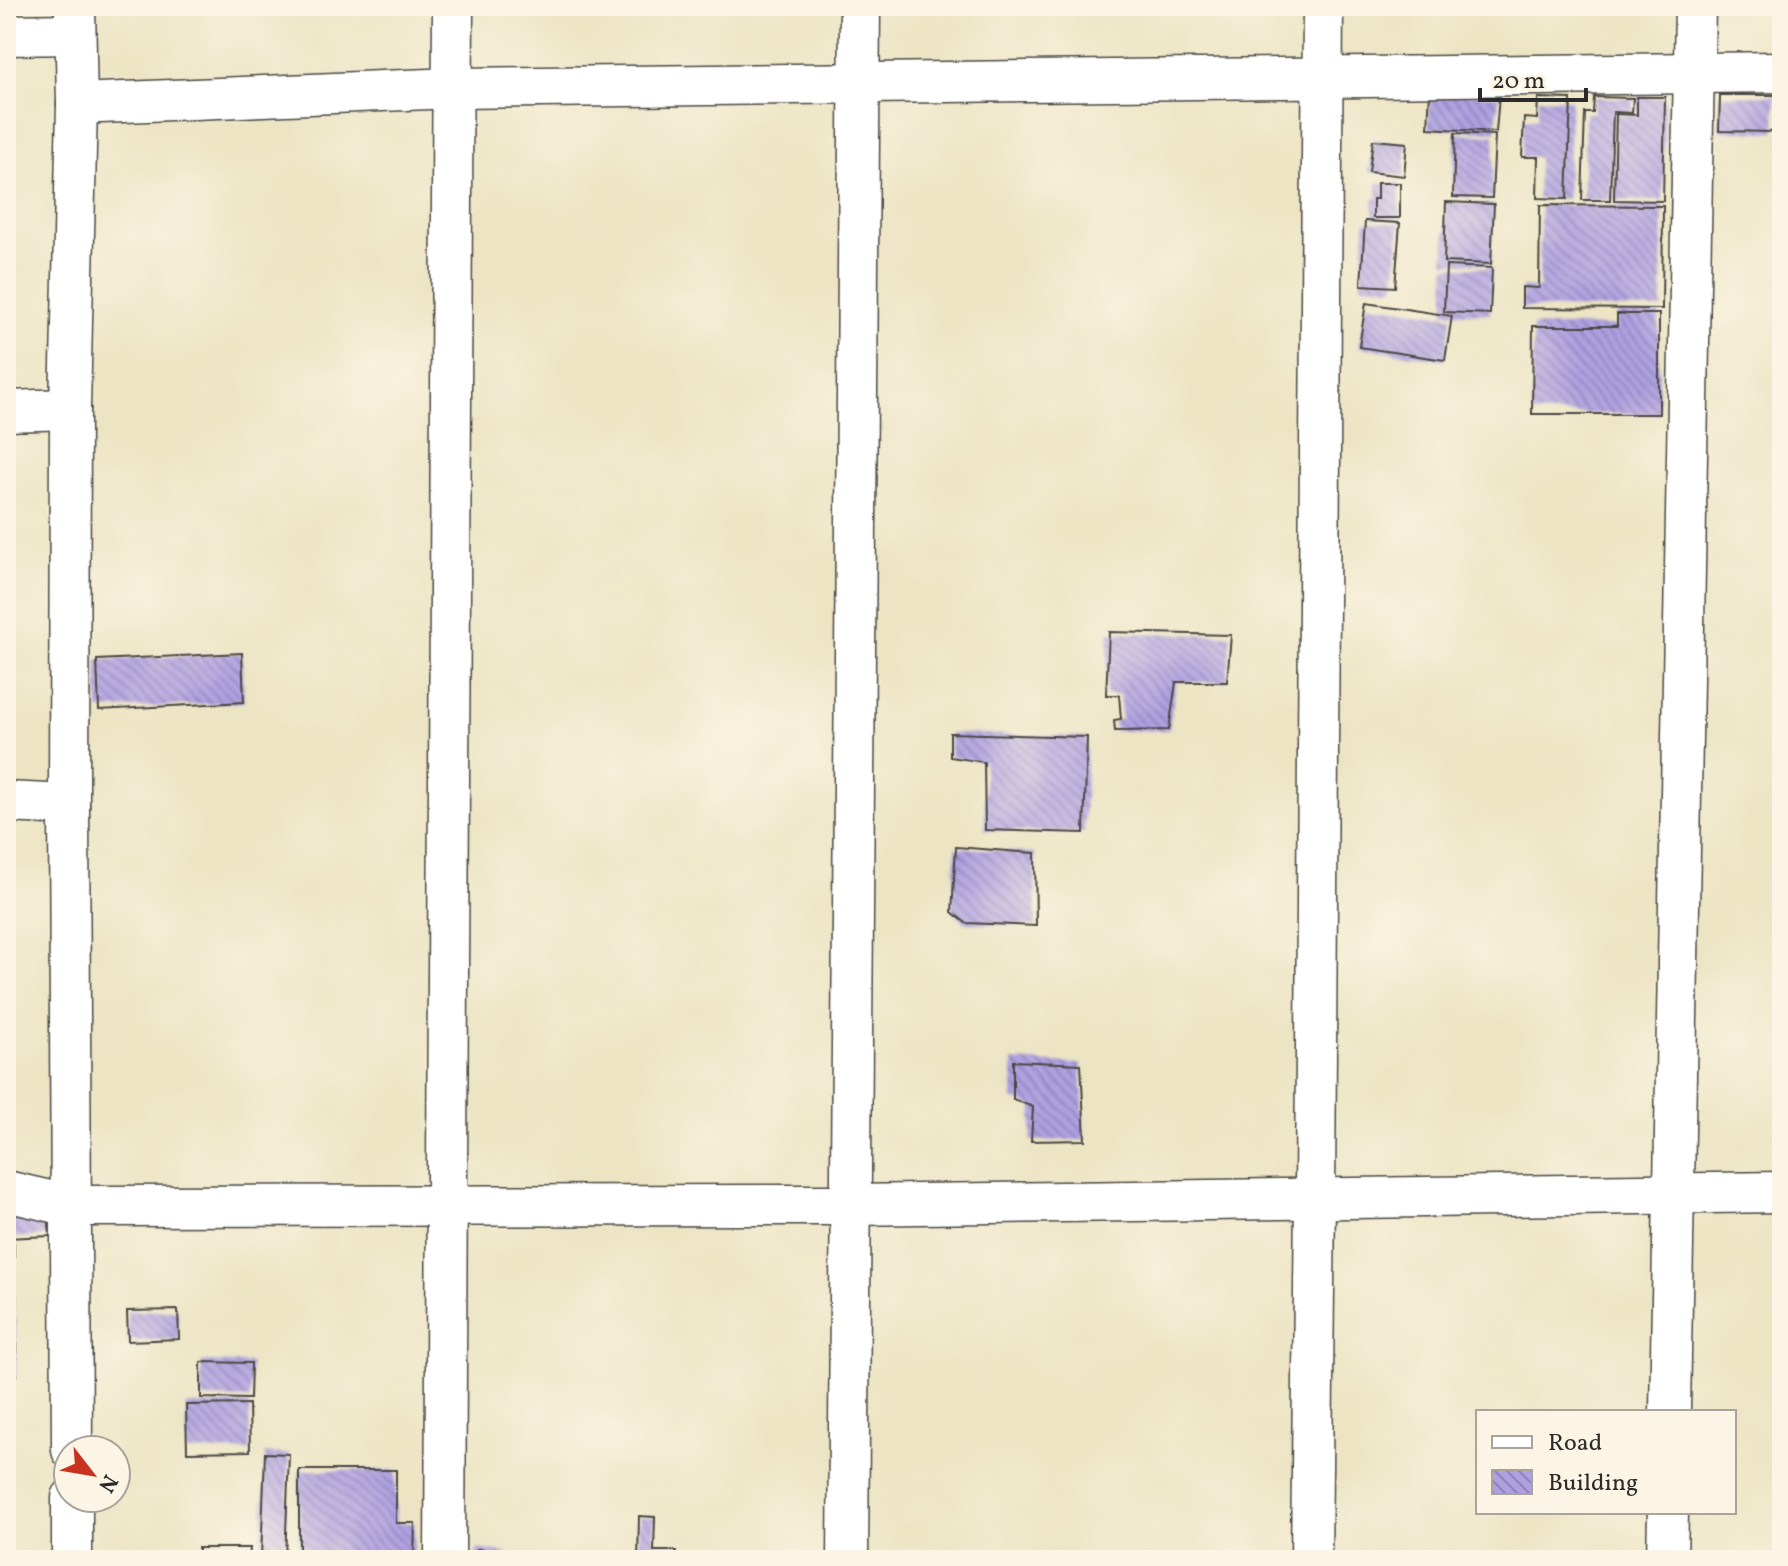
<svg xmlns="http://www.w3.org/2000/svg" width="1788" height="1566" viewBox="0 0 1788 1566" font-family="Vollkorn,serif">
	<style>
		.building { fill: url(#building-back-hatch) }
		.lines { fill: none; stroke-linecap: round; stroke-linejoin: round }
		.minor-casing { stroke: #484742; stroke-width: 43 }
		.minor { stroke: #fff; stroke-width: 40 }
	</style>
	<defs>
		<pattern id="building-back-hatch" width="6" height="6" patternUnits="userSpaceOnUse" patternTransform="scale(2)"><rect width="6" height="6" fill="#afa0e1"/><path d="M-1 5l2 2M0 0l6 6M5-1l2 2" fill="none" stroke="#8f83b7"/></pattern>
	</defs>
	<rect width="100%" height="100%" fill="#fcf5e5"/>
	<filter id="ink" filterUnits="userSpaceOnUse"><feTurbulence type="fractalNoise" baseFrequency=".0125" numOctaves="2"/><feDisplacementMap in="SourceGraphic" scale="16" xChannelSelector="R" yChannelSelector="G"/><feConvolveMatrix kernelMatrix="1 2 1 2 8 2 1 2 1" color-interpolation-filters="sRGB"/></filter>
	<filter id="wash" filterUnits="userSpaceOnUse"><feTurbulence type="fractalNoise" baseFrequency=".006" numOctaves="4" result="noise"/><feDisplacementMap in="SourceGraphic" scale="32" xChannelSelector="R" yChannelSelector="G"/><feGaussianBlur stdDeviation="1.8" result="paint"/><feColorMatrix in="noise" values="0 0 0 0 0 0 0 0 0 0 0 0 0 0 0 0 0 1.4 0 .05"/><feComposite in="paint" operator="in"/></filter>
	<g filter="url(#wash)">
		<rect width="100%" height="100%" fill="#ece4c3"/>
		<g id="blocks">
			<g class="building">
				<path d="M1430,91L1499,96L1496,132L1428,128Z"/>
				<path d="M1720,95H1776L1775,132L1719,131Z"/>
				<path d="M1594,97L1633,98L1632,113L1613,112L1610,200H1582L1585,113H1593Z"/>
				<path d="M1637,97H1665L1663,201L1614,200L1616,114L1637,115Z"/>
				<path d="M1538,98L1571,99L1567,199L1537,198L1538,157H1522L1524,118L1537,119Z"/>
				<path d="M1455,133L1495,135L1492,198L1453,197Z"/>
				<path d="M1373,140L1407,143L1404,176L1369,172Z"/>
				<path d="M1377,183H1400V218H1373V199H1377Z"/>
				<path d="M1446,202L1494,204L1491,264L1444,262Z"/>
				<path d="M1540,205L1663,206L1662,309L1522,308V287L1539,288Z"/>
				<path d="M1365,221L1400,223L1395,287L1361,285Z"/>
				<path d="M1446,266L1492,268L1490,314L1444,312Z"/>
				<path d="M1366,303L1452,316L1445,360L1359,347Z"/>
				<path d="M1617,314H1659V414H1532L1533,326H1617Z"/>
				<path d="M1109,632L1231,635L1227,682H1176L1169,730L1115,731L1114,720L1121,719L1119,695H1106Z"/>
				<path d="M242,653L244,702L99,710L97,660Z"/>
				<path d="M950,733L1087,737L1084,833L985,830L984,762L950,757Z"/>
				<path d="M956,847L1035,853L1036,926L966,923L952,912Z"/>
				<path d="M1013,1061L1081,1064L1085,1140L1031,1141L1033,1107L1013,1099Z"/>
				<path d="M48,1211L50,1236L6,1238V1213Z"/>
				<rect x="6" y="1243" width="8" height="68"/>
				<path d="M178,1310L179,1339L128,1341L127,1311Z"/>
				<path d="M6,1317L16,1318V1376H6Z"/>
				<path d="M201,1362L251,1363L250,1399L201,1398Z"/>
				<path d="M249,1404L250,1451L187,1452L186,1405Z"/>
				<path d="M265,1453L289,1454L285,1559H261Z"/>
				<path d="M299,1470H396V1523H415L414,1556H299Z"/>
				<path d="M639,1516L655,1517L654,1551H676V1560H638Z"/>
				<path d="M198,1548H250L249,1560H198Z"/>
				<path d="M477,1549L507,1553L506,1560H475Z"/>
				<path d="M552,1556L602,1557V1560H552Z"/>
			</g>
		</g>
	</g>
	<g filter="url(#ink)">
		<use href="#blocks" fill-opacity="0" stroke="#484742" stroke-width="2"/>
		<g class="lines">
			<g class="minor-casing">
				<g id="minor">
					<path d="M6,35L75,34"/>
					<path d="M77,104L453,88L1782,72"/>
					<path d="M6,411L70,409"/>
					<path d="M6,802L69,805"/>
					<path d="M6,1191L71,1206L849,1205L1782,1192"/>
					<path d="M1670,1412L1695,6"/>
					<path d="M72,1450L69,805L70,409L77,104L75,6"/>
					<path d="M72,1498V1560"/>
					<path d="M445,1560L453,6"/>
					<path d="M848,1560L860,6"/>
					<path d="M1311,1560L1315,1198L1323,6"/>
					<path d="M1667,1560L1668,1512"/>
				</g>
			</g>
			<use href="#minor" class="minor"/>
		</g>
	</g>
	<rect width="1788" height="1566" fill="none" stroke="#fcf5e5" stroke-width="32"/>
	<rect x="1476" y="1410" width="260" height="104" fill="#fcf5e5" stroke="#a8a49b" stroke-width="2"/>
	<rect x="1492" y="1436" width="40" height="12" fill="#ffffff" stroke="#a8a49b" stroke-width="2"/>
	<text x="1548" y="1450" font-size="24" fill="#2b2b2b">Road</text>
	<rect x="1492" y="1470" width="40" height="24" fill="url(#building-back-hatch)" stroke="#a8a49b" stroke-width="2"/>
	<text x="1548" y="1490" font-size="24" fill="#2b2b2b">Building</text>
	<g transform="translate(92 1474) rotate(121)"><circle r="38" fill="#fcf5e5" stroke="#a8a49b" stroke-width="2"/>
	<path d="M0-6L14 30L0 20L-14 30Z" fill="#c8321e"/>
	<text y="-12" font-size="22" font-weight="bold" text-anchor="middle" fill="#2b2b2b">N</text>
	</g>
	<path d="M1480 88v12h106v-12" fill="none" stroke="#2b2b2b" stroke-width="4"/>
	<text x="1492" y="88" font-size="24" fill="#2b2b2b" stroke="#fcf5e5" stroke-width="6" paint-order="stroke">20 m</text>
</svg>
